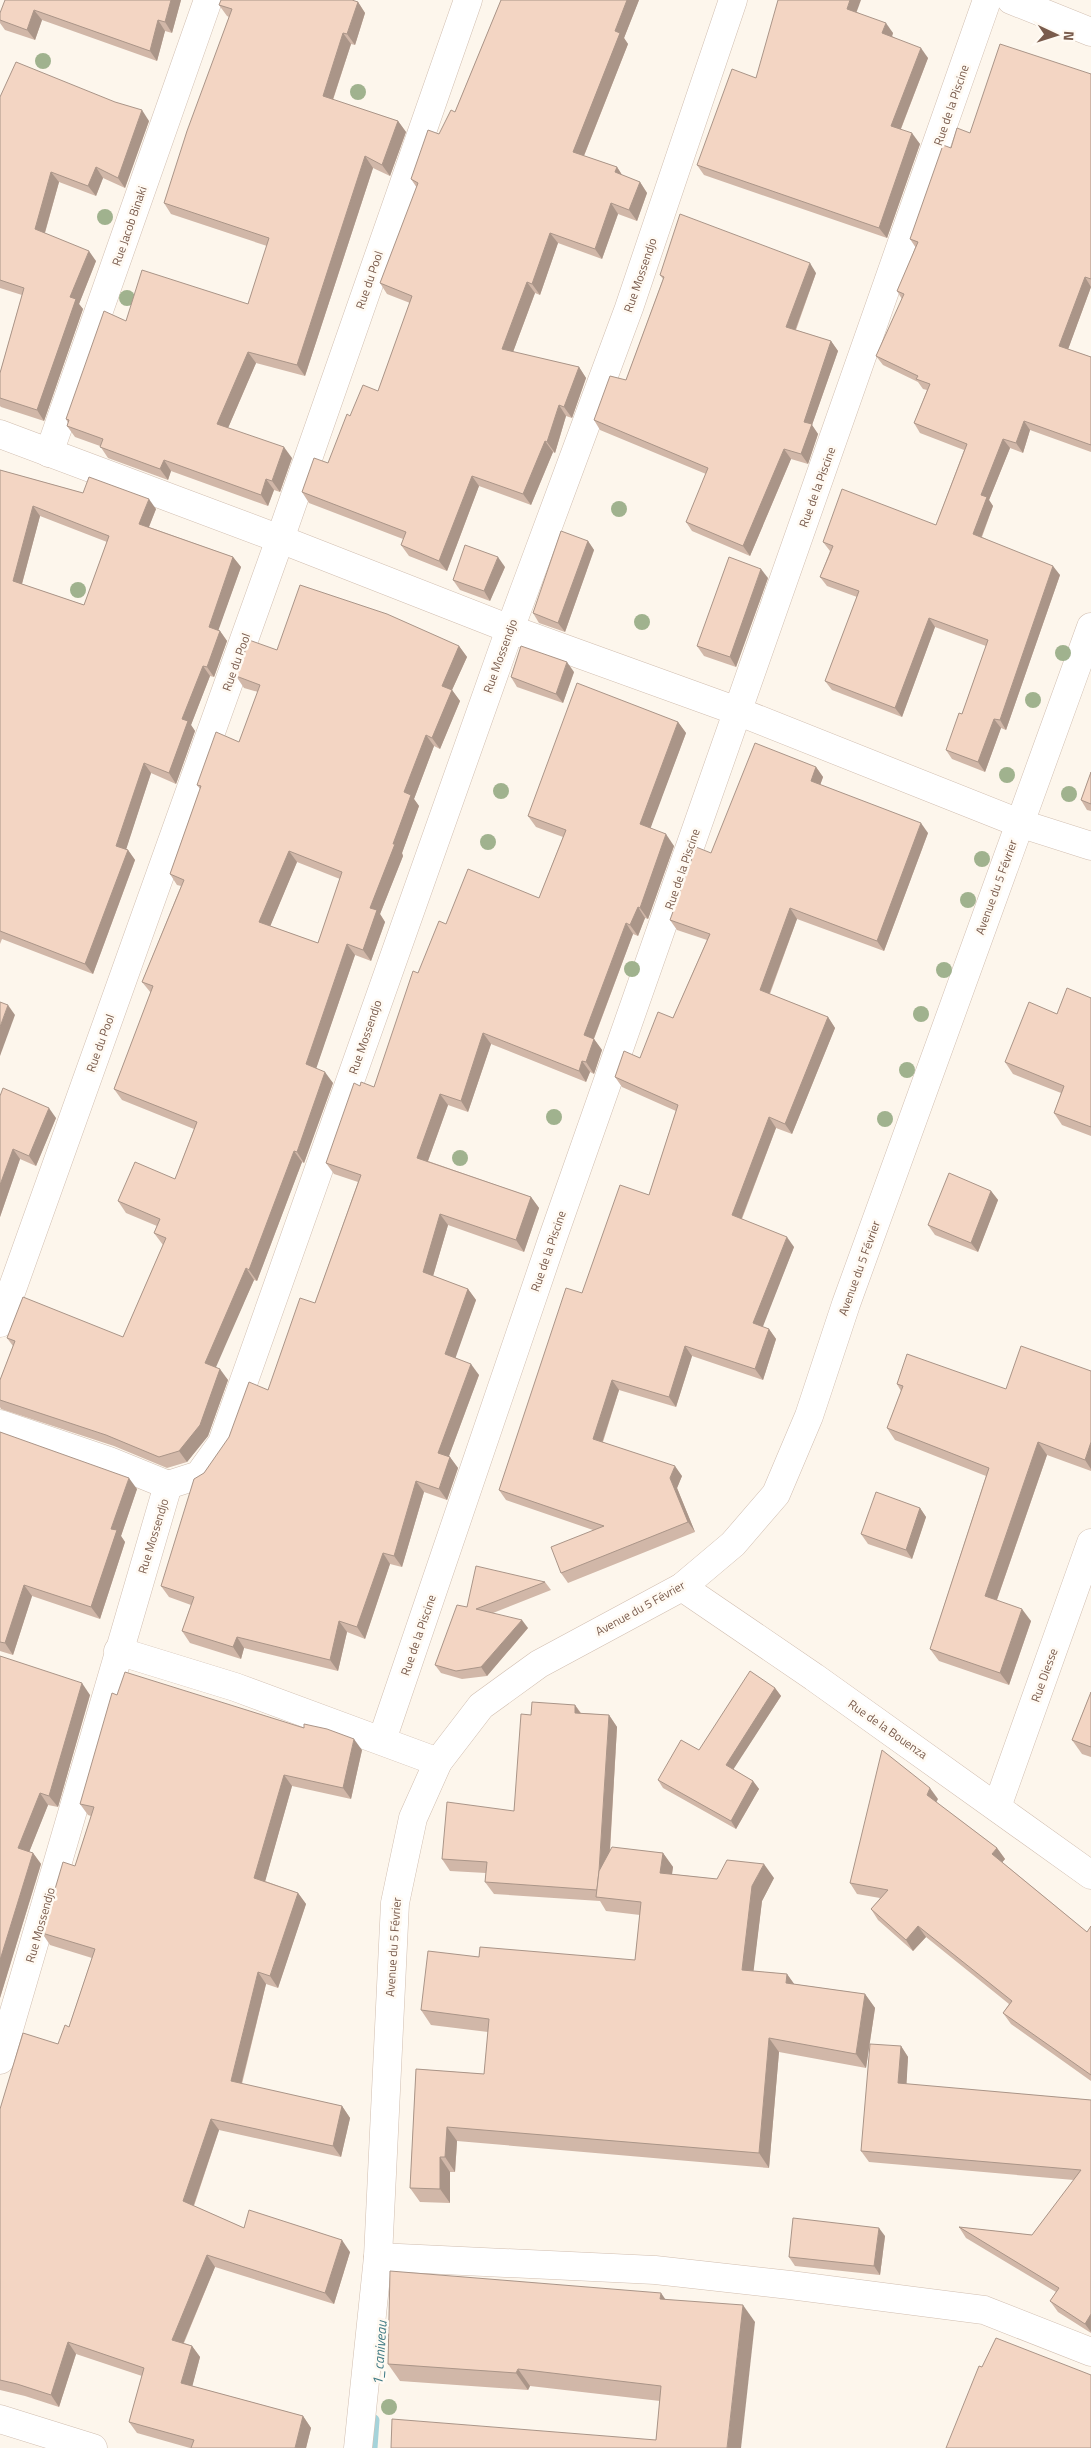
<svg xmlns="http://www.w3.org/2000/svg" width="1091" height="2448" viewBox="0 0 1091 2448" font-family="'Titillium Web',sans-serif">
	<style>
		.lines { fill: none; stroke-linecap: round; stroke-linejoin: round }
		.stream { stroke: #a5d3da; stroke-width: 11 }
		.minor-casing { stroke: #d1beb0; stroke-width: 29 }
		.tertiary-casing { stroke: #d1beb0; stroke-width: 29 }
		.minor { stroke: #fff; stroke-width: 28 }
		.tertiary { stroke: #fff; stroke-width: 28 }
		.tree { fill: #a0b28e }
		.wall { fill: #d1b7a8; fill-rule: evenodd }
		.shaded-wall { fill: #aa9588 }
		.building { fill: #f3d5c3; stroke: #aa9588; fill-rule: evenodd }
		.labels { text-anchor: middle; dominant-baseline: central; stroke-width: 5; stroke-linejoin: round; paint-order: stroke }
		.street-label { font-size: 12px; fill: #7a5c4d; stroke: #fffaf3 }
		.water-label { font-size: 14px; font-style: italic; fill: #437c86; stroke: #fffaf3 }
	</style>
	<rect width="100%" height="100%" fill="#fdf6ec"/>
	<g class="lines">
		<path class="stream" d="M372,2448L374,2420"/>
		<g class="minor-casing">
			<g id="minor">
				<path d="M1011,0L1091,32"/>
				<path d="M0,434L280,539L510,629L737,711L1019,823L1091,846"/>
				<path d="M49,453L208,0"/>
				<path d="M0,1323L280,539L468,0"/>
				<path d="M0,1424L109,1461L168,1485"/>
				<path d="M168,1485L199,1475L222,1443L510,629L629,308L733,0"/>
				<path d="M682,1587L814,1677L1091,1875"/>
				<path d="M118,1651L235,1687L438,1762"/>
				<path d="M382,1740L552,1240L987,0"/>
				<path d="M997,1807L1091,1543"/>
				<path d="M0,2060L168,1485"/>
				<path d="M378,2257L655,2270L790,2285L984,2310L1091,2352"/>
				<path d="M0,2419L93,2448"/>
			</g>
		</g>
		<g class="tertiary-casing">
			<path id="tertiary" d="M358,2448L378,2257L395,1903L413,1818L438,1762L481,1706L539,1664L682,1587L733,1544L776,1494L809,1416L846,1304L1091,627"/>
		</g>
		<use href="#minor" class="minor"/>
		<use href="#tertiary" class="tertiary"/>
	</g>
	<g class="tree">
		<circle cx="43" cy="61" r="8"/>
		<circle cx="358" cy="92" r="8"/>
		<circle cx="105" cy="217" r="8"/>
		<circle cx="127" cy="298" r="8"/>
		<circle cx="619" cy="509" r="8"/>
		<circle cx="78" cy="590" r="8"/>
		<circle cx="642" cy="622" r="8"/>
		<circle cx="1063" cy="653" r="8"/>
		<circle cx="1033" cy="700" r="8"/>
		<circle cx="1007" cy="775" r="8"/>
		<circle cx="501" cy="791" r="8"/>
		<circle cx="1069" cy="794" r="8"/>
		<circle cx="488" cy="842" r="8"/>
		<circle cx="982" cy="859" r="8"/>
		<circle cx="968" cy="900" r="8"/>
		<circle cx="632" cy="969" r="8"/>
		<circle cx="944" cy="970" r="8"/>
		<circle cx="921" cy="1014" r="8"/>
		<circle cx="907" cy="1070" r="8"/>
		<circle cx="554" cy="1117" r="8"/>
		<circle cx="885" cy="1119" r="8"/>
		<circle cx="460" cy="1158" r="8"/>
		<circle cx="389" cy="2407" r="8"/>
	</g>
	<g class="wall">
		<path d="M181,0L172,33L165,31L157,61L42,20L35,40L5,30L0,23V13Z"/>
		<path d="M501,0H639L624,38L628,44L584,156L617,167L622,175L640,182L647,193L637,221L618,214L602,259L558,243L540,295L535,293L513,352L579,367L586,378L572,418L566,416L555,453L553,452L531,505L479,486L447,571L409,556L401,545L403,539L309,503L302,492L328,463L350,416L378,391L410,303L387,294L380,283L417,188L411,179L439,134L455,112Z"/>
		<path d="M358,2L365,13L355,45L351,44L333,100L398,121L406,132L390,176L373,168L305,376L256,363L228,428L292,458L280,492L274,490L268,506L171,471L168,480L108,458L100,446L75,437L67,426L68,423L66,419L126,321L248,304L267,246L171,214L164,203L229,17L227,16L219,5Z"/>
		<path d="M857,12L893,33L892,36L928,58L901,129L920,144L887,238L704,175L697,165L756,78Z"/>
		<path d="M1091,74V287L1068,349L1091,357V452L1030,430L1023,453L1010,448L989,500L993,506L982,537L1060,575L1006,730L1001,728L985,772L952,759L946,750L962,714L986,646L935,627L902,717L832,690L825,681L857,597L827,586L820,577L830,551L823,542L936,525L964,450L920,433L914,423L927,390L923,389L918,382L883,365L876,356L902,299L897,291L916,248L910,239L951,148L970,133Z"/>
		<path d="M0,97L149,121L125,188L103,178L96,196L59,182L45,233L96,261L79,304L83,309L44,421L1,407L0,406V373L22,295L0,288Z"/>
		<path d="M816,273L796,330L831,341L838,351L812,425L818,434L808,464L791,459L750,556L692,531L686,522L706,474L600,430L594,420L626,380L663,279L660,275Z"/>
		<path d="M0,470L83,493L156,509L149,527L233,557L241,567L218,630L220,631L227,641L214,677L210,676L191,725L195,731L176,784L151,773L126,849L128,850L135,860L93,974L2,939L0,944ZM40,516L107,542L84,605L22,584Z"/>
		<path d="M588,541L594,550L565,632L539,623L533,613Z"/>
		<path d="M505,567L490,601L460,590L453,580Z"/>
		<path d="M768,578L736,667L704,656L697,646Z"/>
		<path d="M459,646L467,657L452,690L460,701L440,749L434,746L414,799L419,806L402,853L403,856L380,914L385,922L371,961L355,955L316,1068L333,1083L304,1163L302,1162L257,1281L254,1280L215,1367L228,1380L208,1436L187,1462L167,1468L114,1446L1,1409L0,1407V1380L13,1346L7,1338L123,1337L163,1245L154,1233L157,1226L126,1213L118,1201L175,1179L194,1129L122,1100L114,1089L151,993L142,982L181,886L177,885L170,874L200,789L197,785L239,742L258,692L244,688L236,676L277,650ZM297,862L340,879L318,943L270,926Z"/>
		<path d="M574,672L563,703L517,687L511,677Z"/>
		<path d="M678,722L686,733L650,828L674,846L648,919L645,918L638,936L633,934L594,1039L602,1050L594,1074L590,1072L586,1082L491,1044L468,1112L448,1105L428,1161L531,1197L539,1208L524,1252L448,1225L433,1276L468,1289L476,1300L455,1357L479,1375L449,1456L458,1468L447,1500L424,1492L402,1567L390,1564L365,1639L347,1632L338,1671L244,1648L241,1659L190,1643L182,1631L191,1605L169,1597L161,1586L204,1473L268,1390L315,1303L358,1182L334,1174L326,1163L360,1086L374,1087L418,973L446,924L539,898L563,837L536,827L528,816Z"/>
		<path d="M816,767L823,777L820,785L928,833L884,951L797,919L770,994L828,1017L835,1028L792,1134L776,1128L742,1219L794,1247L762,1327L769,1329L776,1339L763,1380L692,1356L676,1407L619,1390L603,1442L682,1476L677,1488L695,1532L568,1583L561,1573L593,1530L506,1500L499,1490L582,1293L649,1195L676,1111L622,1087L615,1077L640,1058L673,1018L707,940L677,930L670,920L711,853Z"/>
		<path d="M1091,772V811L1087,810L1081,800Z"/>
		<path d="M1091,998V1136L1062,1125L1054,1113L1061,1093L1013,1074L1005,1062L1057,1014Z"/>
		<path d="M0,1096L56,1118L36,1166L20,1159L0,1217Z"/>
		<path d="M991,1191L998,1200L978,1252L935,1235L928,1225Z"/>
		<path d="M1091,1371V1471L1047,1455L997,1600L1031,1621L1009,1685L939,1661L930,1649L986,1476L895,1440L887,1428L901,1391L897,1384L1006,1389Z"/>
		<path d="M0,1432L137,1489L121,1536L125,1542L100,1619L32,1596L13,1655L0,1651Z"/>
		<path d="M920,1508L926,1517L912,1559L868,1544L861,1534Z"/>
		<path d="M545,1582L551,1590L493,1613L528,1628L487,1676L462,1679L441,1673L435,1665L467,1607Z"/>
		<path d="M0,1656L90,1695L58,1807L48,1805L29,1852L33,1853L41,1864L0,1998Z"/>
		<path d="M775,1688L781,1696L733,1769L753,1781L759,1789L736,1829L663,1788L658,1780L699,1750Z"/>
		<path d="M1091,1692V1757L1082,1754L1072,1740Z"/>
		<path d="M117,1695L362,1750L351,1799L292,1786L265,1881L298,1893L306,1904L278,1988L266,1984L242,2084L342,2106L350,2118L341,2157L219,2130L194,2206L244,2228L350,2252L334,2304L215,2267L184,2343L192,2346L200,2357L192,2386L303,2416L311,2428L306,2448H190L137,2433L129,2422L142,2376L76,2354L59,2407L25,2396L0,2390V2109L58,2044L69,2027L92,1958L50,1945L42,1933L75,1866L91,1816L88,1815L80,1804Z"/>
		<path d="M575,1705L581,1713L609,1715L617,1727L610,1852L663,1853L673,1867L672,1874L717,1879L774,1878L762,1901L753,1971L787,1974L794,1984L865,1994L875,2008L866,2068L779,2052L769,2168L457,2141L455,2172H450V2203L420,2202L410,2188L416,2069L484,2074L488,2032L431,2025L421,2010L479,1957L635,1960L640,1915L606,1911L600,1901L494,1894L485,1882L486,1873L450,1871L442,1859L514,1811L531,1715Z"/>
		<path d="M938,1799L936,1802L997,1848L1005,1859L1002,1862L1087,1932L1091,1926V2081L1011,2024L1003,2013L1009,2004L926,1937L913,1951L878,1920L871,1909L880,1898L857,1894L850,1883Z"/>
		<path d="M901,2046L908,2057L906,2084L1091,2100V2333L1058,2312L1050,2301L1056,2292L966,2238L959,2227L1032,2235L1074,2180L869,2162L861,2151Z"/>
		<path d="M885,2236L880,2275L795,2266L789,2257Z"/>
		<path d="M666,2300L755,2322L656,2440L660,2401L530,2386L528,2390L400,2381L388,2364Z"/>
	</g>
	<g class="shaded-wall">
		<path d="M171,0H181L172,33L165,22Z"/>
		<path d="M627,0H639L624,38L628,44L581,163L573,152L615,31Z"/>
		<path d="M850,0H861L854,19L847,9Z"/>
		<path d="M358,2L365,13L355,45L347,34Z"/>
		<path d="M34,10L42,20L35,40L27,30Z"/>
		<path d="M158,20L165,31L157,61L150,51Z"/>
		<path d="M886,23L893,33L890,43L882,33Z"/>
		<path d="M343,33L351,44L330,108L323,96Z"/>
		<path d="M921,48L928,58L898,136L891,126Z"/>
		<path d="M142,110L149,121L125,188L118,178Z"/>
		<path d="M398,121L406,132L390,176L382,165Z"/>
		<path d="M912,133L920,144L887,238L879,228Z"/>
		<path d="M365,156L373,168L305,376L297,365Z"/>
		<path d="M96,167L103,178L96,196L88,186Z"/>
		<path d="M617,167L624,178L615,172Z"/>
		<path d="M51,172L59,182L43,239L35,229Z"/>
		<path d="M640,182L647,193L637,221L629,210Z"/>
		<path d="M611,203L618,214L602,259L595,249Z"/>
		<path d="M550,233L558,243L540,295L532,284Z"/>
		<path d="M89,251L96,261L79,304L83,309L44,421L37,410L70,297Z"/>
		<path d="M810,263L816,273L793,336L786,327Z"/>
		<path d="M1085,277L1091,287L1066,355L1059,346Z"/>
		<path d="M527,282L535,293L510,360L502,349Z"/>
		<path d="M831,341L838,351L812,425L818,434L808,464L801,454L804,422Z"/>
		<path d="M248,352L256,363L225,435L217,424Z"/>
		<path d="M579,367L586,378L572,418L564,407Z"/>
		<path d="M559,405L566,416L555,453L547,442Z"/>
		<path d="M1024,421L1030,430L1023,453L1016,443Z"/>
		<path d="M1003,439L1010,448L989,500L993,506L979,543L973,534L981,495Z"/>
		<path d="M545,441L553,452L531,505L523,494Z"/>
		<path d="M284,447L292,458L280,492L272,481Z"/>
		<path d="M784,449L791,459L750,556L743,546Z"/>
		<path d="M164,460L171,471L168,480L160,469Z"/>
		<path d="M472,476L479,486L447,571L439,561Z"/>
		<path d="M266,479L274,490L268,506L261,495Z"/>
		<path d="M149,499L156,509L146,534L139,524Z"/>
		<path d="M33,506L40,516L20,591L13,581Z"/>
		<path d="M588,541L594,550L565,632L558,623Z"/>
		<path d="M233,557L241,567L216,637L209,627Z"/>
		<path d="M498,557L505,567L490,601L484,591Z"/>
		<path d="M1053,566L1060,575L1006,730L1000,720Z"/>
		<path d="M761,569L768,578L736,667L730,657Z"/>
		<path d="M929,618L935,627L902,717L895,708Z"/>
		<path d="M220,631L227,641L214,677L207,667Z"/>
		<path d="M459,646L467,657L452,690L460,701L440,749L432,738L442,686Z"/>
		<path d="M567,662L574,672L563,703L556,694Z"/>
		<path d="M203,666L210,676L191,725L195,731L176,784L169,773L182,719Z"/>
		<path d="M994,719L1001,728L985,772L978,762Z"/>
		<path d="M678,722L686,733L648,835L640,824Z"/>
		<path d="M426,735L434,746L414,799L419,806L402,853L403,856L380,914L385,922L371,961L363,950L370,908L393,844L404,792Z"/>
		<path d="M144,763L151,773L124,856L116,846Z"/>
		<path d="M816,767L823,777L818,791L811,781Z"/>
		<path d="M921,823L928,833L884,951L877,941Z"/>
		<path d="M666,834L674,846L648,919L640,908Z"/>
		<path d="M128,850L135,860L93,974L85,964Z"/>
		<path d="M289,851L297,862L267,934L259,922Z"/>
		<path d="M638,907L645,918L638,936L630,925Z"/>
		<path d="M790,908L797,919L767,1000L760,990Z"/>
		<path d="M626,923L633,934L591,1046L584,1035Z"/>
		<path d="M347,944L355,955L314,1075L306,1064Z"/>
		<path d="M8,1005L15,1015L0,1056V1027Z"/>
		<path d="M828,1017L835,1028L792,1134L785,1124Z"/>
		<path d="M483,1033L491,1044L468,1112L461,1101Z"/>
		<path d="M594,1039L602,1050L594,1074L586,1062Z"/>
		<path d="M582,1061L590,1072L586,1082L579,1071Z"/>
		<path d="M325,1072L333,1083L304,1163L297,1152Z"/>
		<path d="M440,1094L448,1105L425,1169L417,1158Z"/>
		<path d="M49,1108L56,1118L36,1166L29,1156Z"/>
		<path d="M769,1117L776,1128L739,1225L732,1215Z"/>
		<path d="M13,1149L20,1159L0,1217V1185Z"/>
		<path d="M294,1151L302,1162L257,1281L249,1270Z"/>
		<path d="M991,1191L998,1200L978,1252L971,1243Z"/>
		<path d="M531,1197L539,1208L524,1252L516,1240Z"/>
		<path d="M440,1214L448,1225L431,1283L423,1272Z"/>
		<path d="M787,1237L794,1247L760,1334L753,1323Z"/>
		<path d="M246,1268L254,1280L213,1374L205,1363Z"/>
		<path d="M468,1289L476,1300L453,1365L445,1354Z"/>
		<path d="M769,1329L776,1339L763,1380L755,1369Z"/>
		<path d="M685,1346L692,1356L676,1407L669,1397Z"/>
		<path d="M471,1364L479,1375L446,1464L438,1453Z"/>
		<path d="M220,1369L228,1380L208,1436L187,1462L179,1451Z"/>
		<path d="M612,1380L619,1390L600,1449L593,1439Z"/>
		<path d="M1038,1442L1047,1455L994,1608L985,1596Z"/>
		<path d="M1091,1442V1469L1085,1460Z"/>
		<path d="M450,1457L458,1468L447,1500L439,1489Z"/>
		<path d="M675,1466L682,1476L677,1488L695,1532L688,1522L670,1478Z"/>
		<path d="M129,1478L137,1489L121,1536L125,1542L100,1619L91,1607L111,1529Z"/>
		<path d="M416,1481L424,1492L402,1567L394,1556Z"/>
		<path d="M920,1508L926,1517L912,1559L906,1550Z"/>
		<path d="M383,1553L390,1564L365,1639L357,1627Z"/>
		<path d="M24,1585L32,1596L13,1655L5,1643Z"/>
		<path d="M1022,1609L1031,1621L1009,1685L1000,1673Z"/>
		<path d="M522,1620L528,1628L487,1676L481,1667Z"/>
		<path d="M339,1621L347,1632L338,1671L330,1660Z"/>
		<path d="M237,1637L244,1648L241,1659L233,1647Z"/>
		<path d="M82,1683L90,1695L58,1807L49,1796Z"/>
		<path d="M775,1688L781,1696L731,1773L726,1765Z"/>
		<path d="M575,1705L583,1717L575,1713Z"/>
		<path d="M609,1715L617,1727L607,1898L598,1890Z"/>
		<path d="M354,1739L362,1750L351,1799L343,1788Z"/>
		<path d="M284,1775L292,1786L263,1889L254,1878Z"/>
		<path d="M753,1781L759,1789L736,1829L731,1821Z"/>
		<path d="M930,1788L938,1799L934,1806L927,1795Z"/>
		<path d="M40,1793L48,1805L26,1860L18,1848Z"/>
		<path d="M997,1848L1005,1859L1000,1865L992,1854Z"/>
		<path d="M33,1853L41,1864L0,1998V1960Z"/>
		<path d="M663,1853L673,1867L670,1887L660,1873Z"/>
		<path d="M764,1864L774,1878L762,1901L752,1984L742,1970L752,1886Z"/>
		<path d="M298,1893L306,1904L278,1988L270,1976Z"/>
		<path d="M918,1926L926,1937L913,1951L906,1940Z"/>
		<path d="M258,1972L266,1984L239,2093L231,2081Z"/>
		<path d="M787,1974L797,1988L786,1983Z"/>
		<path d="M865,1994L875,2008L866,2068L856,2054Z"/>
		<path d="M769,2038L779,2052L769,2168L759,2153Z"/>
		<path d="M901,2046L908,2057L906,2094L898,2083Z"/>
		<path d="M342,2106L350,2118L341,2157L333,2146Z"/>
		<path d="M211,2119L219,2130L191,2213L183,2201Z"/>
		<path d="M447,2127L457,2141L455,2172L445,2157Z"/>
		<path d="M440,2157L450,2172V2203L440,2189Z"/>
		<path d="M879,2228L885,2236L880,2275L874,2266Z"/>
		<path d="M342,2240L350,2252L334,2304L325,2293Z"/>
		<path d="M207,2255L215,2267L180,2351L172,2340Z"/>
		<path d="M661,2293L673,2310L660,2299Z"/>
		<path d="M743,2305L755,2322L741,2448H727Z"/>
		<path d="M1091,2314V2332L1085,2324Z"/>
		<path d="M68,2342L76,2354L59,2407L51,2395Z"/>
		<path d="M192,2346L200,2357L190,2395L181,2383Z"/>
		<path d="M518,2369L530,2386L528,2390L516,2373Z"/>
		<path d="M303,2416L311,2428L306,2448H295Z"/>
	</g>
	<g class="building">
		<path d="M5,0H171L165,22L158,20L150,51L34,10L27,30L0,20V13Z"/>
		<path d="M221,0H352L358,2L347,34L343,33L323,96L398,121L382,165L365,156L297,365L248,352L217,424L284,447L272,481L266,479L261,495L164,460L160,469L100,447L103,439L67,426L69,420L66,419L104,311L126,321L142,270L248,304L269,238L164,203L187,131L232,9L219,5Z"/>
		<path d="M501,0H627L615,31L620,33L573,152L617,167L615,172L640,182L629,210L611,203L595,249L550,233L532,284L527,282L502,349L579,367L564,407L559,405L547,442L545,441L523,494L472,476L439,561L401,545L406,532L302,492L314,458L328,463L347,414L350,416L363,385L378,391L412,296L380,283L418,183L411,179L428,130L439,134L451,110L455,112Z"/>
		<path d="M778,0H850L847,9L886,23L882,33L921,48L891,126L912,133L879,228L697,165L732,69L756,78Z"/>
		<path d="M1000,44L1091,74V279L1085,277L1059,346L1091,357V445L1024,421L1016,443L1003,439L981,495L987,497L973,534L1053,566L1000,720L994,719L978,762L946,750L959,713L962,714L988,640L929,618L895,708L825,681L859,591L820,577L833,546L823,542L842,489L936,525L967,444L914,423L930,384L916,379L918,376L876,356L904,294L897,291L918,242L910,239L943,145L951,148L957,128L970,133Z"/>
		<path d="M16,62L115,102L142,110L118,178L96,167L88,186L51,172L35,229L89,251L70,297L76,299L37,410L0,398V373L24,288L0,280V97Z"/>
		<path d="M680,214L810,263L786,327L831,341L804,422L812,424L801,454L784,449L743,546L686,522L708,468L594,420L610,376L626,380L664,277L660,275Z"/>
		<path d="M0,470L83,493L89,477L149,499L139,524L233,557L209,627L220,631L207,667L203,666L182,719L188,721L169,773L144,763L116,846L128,850L85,964L0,931ZM33,506L109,536L84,605L13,581Z"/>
		<path d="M561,531L588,541L558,623L533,613Z"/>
		<path d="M465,545L498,557L484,591L453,580Z"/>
		<path d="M729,557L761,569L730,657L697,646Z"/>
		<path d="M300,585L387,614L459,646L442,686L452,690L432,738L426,735L404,792L411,795L393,844H395L370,908L377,910L363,950L347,944L306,1064L325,1072L297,1152L294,1151L249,1270L246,1268L205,1363L220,1369L200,1425L179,1451L159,1457L106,1435L0,1400V1380L15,1341L7,1338L23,1297L123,1337L166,1238L154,1233L160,1219L118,1201L135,1162L175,1179L197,1122L114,1089L153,986L142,982L184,880L170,874L201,786L197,785L216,732L239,742L260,685L236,676L249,640L277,650ZM289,851L342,872L318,943L259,922Z"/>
		<path d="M521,646L567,662L556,694L511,677Z"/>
		<path d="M577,683L678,722L640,824L666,834L640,908L638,907L630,925L626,923L584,1035L594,1039L586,1062L582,1061L579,1071L483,1033L461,1101L440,1094L417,1158L531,1197L516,1240L440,1214L423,1272L468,1289L445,1354L471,1364L438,1453L450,1457L439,1489L416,1481L394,1556L383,1553L357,1627L339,1621L330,1660L237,1637L233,1647L182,1631L194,1597L161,1586L194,1479L204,1473L229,1437L249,1382L268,1390L300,1298L315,1303L361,1175L326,1163L354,1083L360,1086L361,1082L374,1087L413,971L418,973L439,921L446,924L468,869L539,898L566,830L528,816Z"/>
		<path d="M755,743L816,767L811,781L921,823L877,941L790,908L760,990L828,1017L785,1124L769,1117L732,1215L787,1237L753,1323L769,1329L755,1369L685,1346L669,1397L612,1380L593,1439L675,1466L670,1478L688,1522L561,1573L551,1547L604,1526L499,1490L566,1288L582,1293L620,1185L649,1195L678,1105L615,1077L624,1051L640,1058L658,1012L673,1018L710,934L670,920L696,847L711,853Z"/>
		<path d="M1091,772V804L1081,800Z"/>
		<path d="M1067,988L1091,998V1127L1054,1113L1064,1086L1005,1062L1029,1002L1057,1014Z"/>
		<path d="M0,1002L8,1005L0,1027Z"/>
		<path d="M3,1088L49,1108L29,1156L13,1149L0,1185V1096Z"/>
		<path d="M949,1173L991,1191L971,1243L928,1225Z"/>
		<path d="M1021,1346L1091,1371V1442L1085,1460L1038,1442L985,1596L1022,1609L1000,1673L930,1649L989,1468L887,1428L903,1386L897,1384L907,1354L1006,1389Z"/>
		<path d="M0,1432L129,1478L111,1529L117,1530L91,1607L24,1585L5,1643L0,1642Z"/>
		<path d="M876,1492L920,1508L906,1550L861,1534Z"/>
		<path d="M476,1566L545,1582L476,1609L522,1620L481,1667L456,1671L435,1665L457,1605L467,1607Z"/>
		<path d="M0,1656L82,1683L49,1796L40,1793L18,1848L33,1853L0,1960Z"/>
		<path d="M750,1671L775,1688L726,1765L753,1781L731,1821L658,1780L681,1740L699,1750Z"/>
		<path d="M125,1672L304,1728V1724L327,1729L354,1739L343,1788L284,1775L254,1878L298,1893L270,1976L258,1972L231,2081L342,2106L333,2146L211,2119L183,2201L244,2228L249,2210L342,2240L325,2293L207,2255L172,2340L192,2346L181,2383L303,2416L295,2448H191L194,2440L129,2422L144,2368L68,2342L51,2395L17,2384L0,2380V2109L23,2033L58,2044L65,2025L69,2027L95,1949L42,1933L63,1862L75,1866L94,1807L80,1804L112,1693L117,1695Z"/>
		<path d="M1091,1692V1747L1072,1740Z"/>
		<path d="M532,1702L575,1705V1713L609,1715L599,1871L597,1890L485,1882L487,1862L442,1859L447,1802L514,1811L521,1714L531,1715Z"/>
		<path d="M882,1750L930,1788L927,1795L997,1848L992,1854L1087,1932L1091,1926V2075L1003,2013L1012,2001L918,1926L906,1940L871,1909L888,1890L850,1883Z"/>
		<path d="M612,1847L663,1853L660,1873L717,1879L727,1860L764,1864L752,1886L742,1970L787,1974L786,1983L865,1994L856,2054L769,2038L759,2153L447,2127L445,2157H440V2189L410,2188L416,2069L484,2074L489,2019L421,2010L428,1951L479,1957L480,1947L635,1960L641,1902L596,1897L599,1871Z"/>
		<path d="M870,2044L901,2046L898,2083L1091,2100V2314L1085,2324L1050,2301L1059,2288L959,2227L1032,2235L1081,2170L861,2151Z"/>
		<path d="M793,2218L879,2228L874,2266L789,2257Z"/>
		<path d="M390,2271L661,2293L660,2299L743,2305L727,2448H391L392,2419L656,2440L661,2386L518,2369L516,2373L388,2364Z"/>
		<path d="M996,2338L1091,2375V2448H946L979,2366L982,2367Z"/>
	</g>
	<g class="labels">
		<g class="street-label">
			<text transform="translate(951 105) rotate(-71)">Rue de la Piscine</text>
			<text transform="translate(129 226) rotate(-71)">Rue Jacob Binaki</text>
			<text transform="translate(640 275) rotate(-71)">Rue Mossendjo</text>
			<text transform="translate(369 280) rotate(-71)">Rue du Pool</text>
			<text transform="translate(817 487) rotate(-70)">Rue de la Piscine</text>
			<text transform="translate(500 656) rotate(-70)">Rue Mossendjo</text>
			<text transform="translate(236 662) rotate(-70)">Rue du Pool</text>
			<text transform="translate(682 869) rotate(-71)">Rue de la Piscine</text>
			<text transform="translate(996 887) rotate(-70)">Avenue du 5 Février</text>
			<text transform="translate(365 1037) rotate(-71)">Rue Mossendjo</text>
			<text transform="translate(100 1043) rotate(-70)">Rue du Pool</text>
			<text transform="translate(548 1251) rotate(-71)">Rue de la Piscine</text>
			<text transform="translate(859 1268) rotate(-70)">Avenue du 5 Février</text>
			<text transform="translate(153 1536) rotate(-73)">Rue Mossendjo</text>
			<text transform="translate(640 1608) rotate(-29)">Avenue du 5 Février</text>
			<text transform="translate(418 1635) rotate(-71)">Rue de la Piscine</text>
			<text transform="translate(1044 1675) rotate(-70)">Rue Diesse</text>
			<text transform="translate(888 1729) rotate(35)">Rue de la Bouenza</text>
			<text transform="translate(40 1925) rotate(-74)">Rue Mossendjo</text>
			<text transform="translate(393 1947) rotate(-86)">Avenue du 5 Février</text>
		</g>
		<g class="water-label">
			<text transform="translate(379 2353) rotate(-86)">1_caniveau</text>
		</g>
	</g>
	<g transform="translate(1056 35) rotate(94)" stroke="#fffaf3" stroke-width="4" paint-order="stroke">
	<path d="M0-4L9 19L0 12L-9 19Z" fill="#7a5c4d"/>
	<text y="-8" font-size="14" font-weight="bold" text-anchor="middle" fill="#7a5c4d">N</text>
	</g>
</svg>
